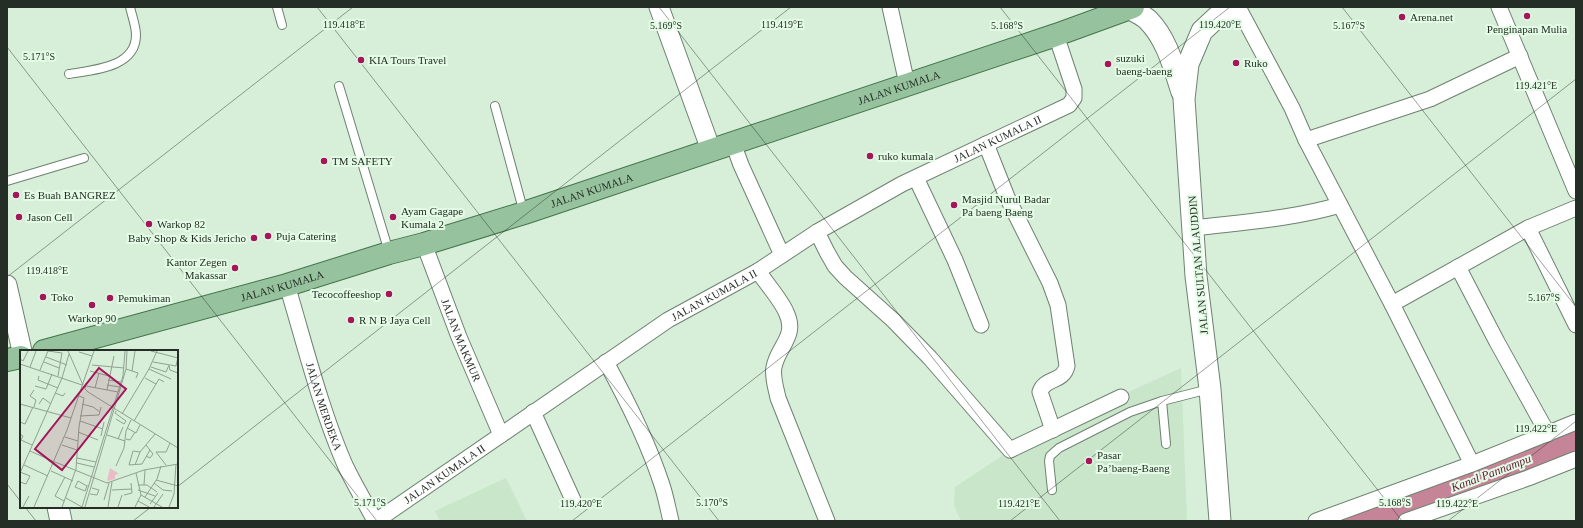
<svg xmlns="http://www.w3.org/2000/svg" width="1583" height="528" viewBox="0 0 1583 528" font-family="Georgia,serif">
	<style>
		.built { fill: #c9e6cb }
		.water { fill: #c68499; stroke: #966a76 }
		.lines { fill: none; stroke-linecap: round; stroke-linejoin: round }
		.service-casing { stroke: #6d826f; stroke-width: 10 }
		.minor-casing { stroke: #6d826f; stroke-width: 17 }
		.tertiary-casing { stroke: #6d826f; stroke-width: 21 }
		.secondary-casing { stroke: #6d826f; stroke-width: 23 }
		.primary-casing { stroke: #42744a; stroke-width: 24 }
		.service { stroke: #fff; stroke-width: 8 }
		.minor { stroke: #fff; stroke-width: 15 }
		.tertiary { stroke: #fff; stroke-width: 19 }
		.secondary { stroke: #fff; stroke-width: 21 }
		.primary { stroke: #97c29e; stroke-width: 22 }
		.ticks { fill: none; stroke: #252e26; stroke-width: 1; stroke-opacity: 0.45 }
		.poi-dot { fill: #a41559; stroke: #e4fce6; stroke-width: 1.5 }
		.labels { text-anchor: middle; dominant-baseline: central; stroke-width: 4; stroke-linejoin: round; paint-order: stroke }
		.poi-label { font-size: 11px; fill: #252e26; stroke: #e4fce6; text-anchor: start }
		.street-label { font-size: 11px; fill: #252e26; stroke: #e4fce6 }
		.water-label { font-size: 12px; font-style: italic; fill: #641537; stroke: #e4fce6 }
		.inset-road { fill: none; stroke: #90a191; stroke-width: 1 }
		.view { fill: #a41559; fill-opacity: 0.15; stroke: #a41559; stroke-width: 2 }
		.inset-edge { fill: none; stroke: #252e26; stroke-width: 2 }
		.ticks-label { font-size: 10px; text-anchor: middle; fill: #252e26; stroke: #e4fce6; stroke-width: 4; stroke-linejoin: round; paint-order: stroke }
	</style>
	<rect width="100%" height="100%" fill="#d7eed9"/>
	<g class="built">
		<path d="M1181,368L1187,521H961L954,505L955,487L1032,436Z"/>
		<path d="M506,478L527,521H440L435,511Z"/>
	</g>
	<path class="water" d="M1576,428V452L1394,521H1327Z"/>
	<g class="lines">
		<g class="service-casing">
			<g id="service">
				<path d="M277,7L282,25"/>
				<path d="M69,74C92,70 136,68 136,35C136,26 132,16 130,7"/>
				<path d="M339,86L389,252"/>
				<path d="M495,106L524,213"/>
				<path d="M7,181L84,158"/>
				<path d="M1162,401L1166,444"/>
				<path d="M1052,490L1049,461L1050,456L1059,448L1130,412L1162,401L1209,389"/>
			</g>
		</g>
		<g class="minor-casing">
			<g id="minor">
				<path d="M890,7L907,84"/>
				<path d="M1238,7L1292,108L1306,140L1392,304L1472,464"/>
				<path d="M1499,7L1576,191"/>
				<path d="M1306,140L1430,99L1520,56"/>
				<path d="M733,143L741,165L782,255"/>
				<path d="M986,144L1007,197L1050,283L1058,305L1067,366C1063,383 1045,377 1040,392L1053,430"/>
				<path d="M916,178L955,260L981,325"/>
				<path d="M1194,228C1243,222 1292,219 1340,205"/>
				<path d="M1528,228L1576,325"/>
				<path d="M817,232L827,252L835,266L845,277L894,321L930,358L1010,450L1121,397"/>
				<path id="s1" d="M424,244L459,337L501,435"/>
				<path d="M1458,267L1497,342L1548,434"/>
				<path d="M758,271C766,283 781,300 786,312C798,336 778,346 774,367C772,377 776,388 778,398L827,521"/>
				<path id="s2" d="M287,285C305,345 320,407 345,465C354,484 365,502 375,521"/>
				<path d="M1392,304L1528,228L1576,208"/>
				<path d="M606,362C628,402 648,442 662,485C666,497 668,509 671,521"/>
				<path d="M533,412L573,500"/>
				<path id="s3" d="M376,521L668,320L758,271L817,232L902,184L1069,105L1074,98V89L1056,35"/>
				<path d="M1316,521L1472,464L1576,422"/>
				<path d="M1406,521L1528,478L1576,459"/>
			</g>
		</g>
		<g class="tertiary-casing">
			<g id="tertiary">
				<path d="M659,7L711,150"/>
				<path d="M7,285L22,351"/>
			</g>
		</g>
		<g class="secondary-casing">
			<g id="secondary">
				<path d="M1129,8C1135,12 1143,15 1148,20C1167,39 1174,68 1182,92"/>
				<path d="M58,507L61,521"/>
				<path d="M1220,521L1210,389L1196,276L1184,99L1188,64L1202,31L1217,17L1235,7"/>
			</g>
		</g>
		<g class="primary-casing">
			<g id="primary">
				<path id="s4" d="M44,351L287,285L389,253L424,244L524,213L1056,35L1133,7"/>
				<path d="M7,360L21,357"/>
			</g>
		</g>
		<use href="#service" class="service"/>
		<use href="#minor" class="minor"/>
		<use href="#tertiary" class="tertiary"/>
		<use href="#secondary" class="secondary"/>
		<use href="#primary" class="primary"/>
	</g>
	<path class="ticks" d="M317,7L719,521M659,7L1060,521M1000,7L1402,521M1342,7L1576,307M7,47L377,521M7,277L353,7M7,484L21,502M177,487L791,7M25,507L36,521M133,521L151,507M572,521L1230,7M1010,521L1576,79M1448,521L1576,421"/>
	<g class="poi-dot">
		<circle cx="1527" cy="16" r="4"/>
		<circle cx="1402" cy="17" r="4"/>
		<circle cx="361" cy="60" r="4"/>
		<circle cx="1236" cy="63" r="4"/>
		<circle cx="1108" cy="64" r="4"/>
		<circle cx="870" cy="156" r="4"/>
		<circle cx="324" cy="161" r="4"/>
		<circle cx="16" cy="195" r="4"/>
		<circle cx="954" cy="205" r="4"/>
		<circle cx="19" cy="217" r="4"/>
		<circle cx="393" cy="217" r="4"/>
		<circle cx="149" cy="224" r="4"/>
		<circle cx="268" cy="236" r="4"/>
		<circle cx="254" cy="238" r="4"/>
		<circle cx="235" cy="268" r="4"/>
		<circle cx="389" cy="294" r="4"/>
		<circle cx="43" cy="297" r="4"/>
		<circle cx="110" cy="298" r="4"/>
		<circle cx="92" cy="305" r="4"/>
		<circle cx="351" cy="320" r="4"/>
		<circle cx="1089" cy="461" r="4"/>
	</g>
	<g class="labels">
		<g class="poi-label">
			<text x="1410" y="17">Arena.net</text>
			<text x="1527" y="29" text-anchor="middle">Penginapan Mulia</text>
			<text x="1116" y="58">suzuki<tspan x="1116" dy="13">baeng-baeng</tspan></text>
			<text x="369" y="60">KIA Tours Travel</text>
			<text x="1244" y="63">Ruko</text>
			<text x="878" y="156">ruko kumala</text>
			<text x="332" y="161">TM SAFETY</text>
			<text x="24" y="195">Es Buah BANGREZ</text>
			<text x="962" y="199">Masjid Nurul Badar<tspan x="962" dy="13">Pa baeng Baeng</tspan></text>
			<text x="401" y="211">Ayam Gagape<tspan x="401" dy="13">Kumala 2</tspan></text>
			<text x="27" y="217">Jason Cell</text>
			<text x="157" y="224">Warkop 82</text>
			<text x="276" y="236">Puja Catering</text>
			<text x="246" y="238" text-anchor="end">Baby Shop &amp; Kids Jericho</text>
			<text x="227" y="262" text-anchor="end">Kantor Zegen<tspan x="227" dy="13">Makassar</tspan></text>
			<text x="381" y="294" text-anchor="end">Tecocoffeeshop</text>
			<text x="51" y="297">Toko</text>
			<text x="118" y="298">Pemukiman</text>
			<text x="92" y="318" text-anchor="middle">Warkop 90</text>
			<text x="359" y="320">R N B Jaya Cell</text>
			<text x="1097" y="455">Pasar<tspan x="1097" dy="13">Paʼbaeng-Baeng</tspan></text>
		</g>
		<g class="street-label">
			<text stroke="none"><textPath href="#s4" startOffset="895">JALAN KUMALA</textPath></text>
			<text stroke="none"><textPath href="#s3" startOffset="731">JALAN KUMALA II</textPath></text>
			<text stroke="none"><textPath href="#s4" startOffset="571">JALAN KUMALA</textPath></text>
			<text transform="translate(1198 265) rotate(-95)">JALAN SULTAN ALAUDDIN</text>
			<text stroke="none"><textPath href="#s4" startOffset="247">JALAN KUMALA</textPath></text>
			<text stroke="none"><textPath href="#s3" startOffset="407">JALAN KUMALA II</textPath></text>
			<text stroke="none"><textPath href="#s1" startOffset="103">JALAN MAKMUR</textPath></text>
			<text stroke="none"><textPath href="#s2" startOffset="127">JALAN MERDEKA</textPath></text>
			<text stroke="none"><textPath href="#s3" startOffset="83">JALAN KUMALA II</textPath></text>
		</g>
		<g class="water-label">
			<text transform="translate(1491 473) rotate(-21)">Kanal Pannampu</text>
		</g>
	</g>
	<g transform="translate(20 350)">
		<rect width="158" height="158" fill="#d7eed9"/>
		<path d="M90,118L99,124L95,125V129L87,131Z" fill="#ebbbc9"/>
		<path class="inset-road" d="M28,1L42,3L38,26M48,1L63,35M131,1L158,8M59,2L72,6M26,7L47,15M0,9L3,11L8,1M24,12L39,18M133,12L156,16L158,7M0,14L62,35M72,15L104,18M149,16L150,20L158,23M10,17L16,1M131,17L146,22L149,15M106,19L107,1M129,19L151,29M20,20L28,1M70,21L89,26M112,21L115,1M32,24L28,34L38,38M125,28L136,34M88,30L101,32M66,33L65,39L68,42L158,98M87,35L100,37M15,36L26,39L28,34L18,30L19,26M66,36L98,42M75,38L79,23M87,40L94,6M35,43L43,46L45,43M0,54L51,68M19,54L23,48L31,54M62,54L73,57L80,62M14,57L16,50L10,46L14,40M102,64L129,19L137,1M60,66L79,65L81,57M96,69L104,74L106,71L95,63L96,61M60,71L83,79M114,71L139,29L144,32M0,72L5,74L13,57M107,78L116,83L120,75M58,82L78,90M0,84L3,86L1,90L12,95M87,85L105,91M81,86L84,72M45,87L58,91M98,89L103,77M106,89L110,90L115,82M42,95L57,100M10,101L35,112M120,102L113,101L109,115L122,114L130,100M126,106L130,108L133,104L126,95M57,108L76,112M35,112L87,133L124,120L158,114M57,113L74,117M4,115L28,126M115,115L120,102L135,84M146,115L136,102H146L150,93M96,116L104,98L106,81L111,70M31,121L53,131M0,123L42,28L49,4M136,130L158,136M0,132L6,134L10,126L0,122M134,133L143,140L152,141M118,135H127L137,142M124,135L125,120M67,136L58,131L55,137L65,141L67,136V135M92,140L112,139M118,140L135,146M70,144L77,145L79,140L72,138M104,145L112,143L111,133M121,145L142,157M125,147L137,129L141,116M46,148L62,157M84,150L89,133M44,151L35,146L45,127M118,151L129,157M130,154L138,143M3,157L9,146M14,157L47,80L74,1M42,157L56,119L59,77L64,48L59,46M62,157L103,26L105,1M65,157L106,19L118,23L116,28M88,157L92,132M98,157L102,145M115,157L121,145L116,123M134,157L143,144M149,157L154,144L156,114"/>
		<path class="view" d="M79,18L106,39L42,120L15,99Z"/>
		<rect width="158" height="158" class="inset-edge"/>
	</g>
	<g class="ticks-label">
		<text x="344" y="28">119.418°E</text>
		<text x="782" y="28">119.419°E</text>
		<text x="1220" y="28">119.420°E</text>
		<text x="666" y="29">5.169°S</text>
		<text x="1349" y="29">5.167°S</text>
		<text x="1007" y="29">5.168°S</text>
		<text x="39" y="60">5.171°S</text>
		<text x="1536" y="89">119.421°E</text>
		<text x="47" y="274">119.418°E</text>
		<text x="1544" y="301">5.167°S</text>
		<text x="1536" y="432">119.422°E</text>
		<text x="370" y="506">5.171°S</text>
		<text x="712" y="506">5.170°S</text>
		<text x="1395" y="506">5.168°S</text>
		<text x="581" y="507">119.420°E</text>
		<text x="1019" y="507">119.421°E</text>
		<text x="1457" y="507">119.422°E</text>
	</g>
	<rect width="1583" height="528" fill="none" stroke="#252e26" stroke-width="16"/>
</svg>
